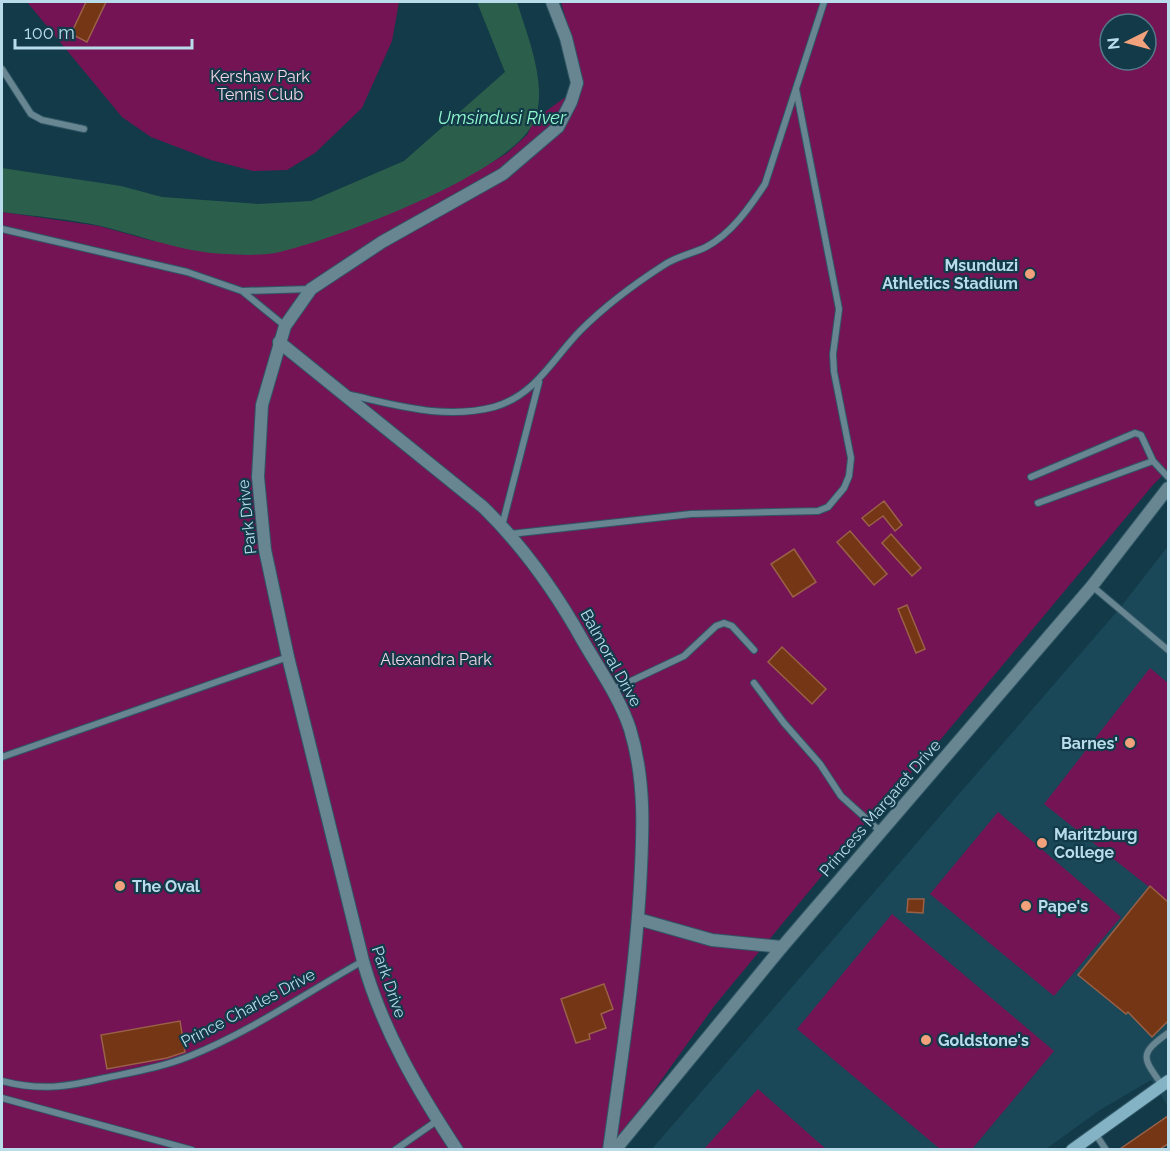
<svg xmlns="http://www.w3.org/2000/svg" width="1170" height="1151" viewBox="0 0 1170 1151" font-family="Raleway,sans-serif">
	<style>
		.built { fill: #1a4858 }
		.green { fill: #741454; fill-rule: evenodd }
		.water { fill: #2c5f4b }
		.building { fill: #743615; stroke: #9a6147; stroke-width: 1.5 }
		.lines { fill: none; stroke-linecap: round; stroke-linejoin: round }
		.lane-casing { stroke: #305765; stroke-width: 8 }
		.street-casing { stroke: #305765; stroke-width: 14 }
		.secondary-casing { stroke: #305765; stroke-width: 14 }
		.lane { stroke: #688592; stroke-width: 6 }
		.street { stroke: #688592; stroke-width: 12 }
		.secondary { stroke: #84b3c6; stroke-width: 12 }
		.poi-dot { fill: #f1a17c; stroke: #123a48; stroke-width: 2 }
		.labels { text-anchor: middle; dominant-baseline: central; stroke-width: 4.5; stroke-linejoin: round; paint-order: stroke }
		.park-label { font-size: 16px; fill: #f4d6e5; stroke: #123a48 }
		.poi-label { font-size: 16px; font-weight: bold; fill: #b9dceb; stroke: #123a48; text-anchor: start }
		.street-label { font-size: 16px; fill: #b9dceb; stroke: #123a48 }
		.water-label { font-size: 18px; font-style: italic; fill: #91fad0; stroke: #123a48 }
	</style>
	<rect width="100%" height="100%" fill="#123a48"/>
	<path class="built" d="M1168,546V1106L1151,1080L1100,1110L1046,1149L651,1150L1120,608Z"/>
	<g class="green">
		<path d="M27,2H399L392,41L362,108L315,153L287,170L253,171L211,160L151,137L122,117Z"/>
		<path d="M561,2H1168V470L1153,485L921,763L887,797L715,1005L612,1149H2V212L99,226L153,241L447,188L506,154L527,135L535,119L581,86L583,79ZM1110,24H1146V60H1110Z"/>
		<path d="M1150,668L1168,683V902L1044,804Z"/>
		<path d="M998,812L1121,917L1054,996L930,894Z"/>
		<path d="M892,914L1054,1051L972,1149H940L797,1029Z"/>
		<path d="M758,1089L826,1149H704Z"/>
	</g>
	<path class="water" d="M477,2H517C527,35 549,87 534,121C513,173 335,239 280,252C263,256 241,255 225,254C182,252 142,236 101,226C69,219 34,216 2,212V168L121,186L162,197L258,204L311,201L404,161L505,72Z"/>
	<g class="building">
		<path d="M86,2H106L87,42L71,34Z"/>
		<path d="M884,501L902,525L895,531L883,516L869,526L862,518Z"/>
		<path d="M850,531L887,574L874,585L837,542Z"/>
		<path d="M891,534L921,568L912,576L882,543Z"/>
		<path d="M794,549L816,582L793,597L771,564Z"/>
		<path d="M907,605L925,649L916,653L898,609Z"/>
		<path d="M782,647L826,689L812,704L768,662Z"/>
		<path d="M1150,886L1168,902V1021L1152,1037L1128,1012L1126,1014L1078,975Z"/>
		<path d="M908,899H924L923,913L907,912Z"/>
		<path d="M604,984L613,1009L601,1014L606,1028L589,1034L590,1039L576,1043L561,999Z"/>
		<path d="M180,1021L185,1052L167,1058L107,1069L101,1035Z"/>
		<path d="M1168,1116V1144L1160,1149H1120Z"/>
	</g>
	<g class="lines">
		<g class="lane-casing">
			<g id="lane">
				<path d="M2,69L31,114L42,120L84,129"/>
				<path d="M2,229L187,272L242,291L285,326"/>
				<path d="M243,291L310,289"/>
				<path d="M350,395C397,405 445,420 494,407C536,395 553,358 581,330C605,306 636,283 664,265C677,256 692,254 706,247C731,234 750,207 765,184L824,2"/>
				<path d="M1031,477L1135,433L1141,435L1153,461L1168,477"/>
				<path d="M1038,503L1153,461"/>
				<path d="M502,526L539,382"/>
				<path d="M510,534L691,514L818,511L828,507L844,488L849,476L851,458L834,372L833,354L839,309L796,89"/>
				<path d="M1092,586L1168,650"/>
				<path d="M754,683L784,723L820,764L841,796L881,832"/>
				<path d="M612,690L684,656L716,626L724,623L732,626L754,650"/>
				<path d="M2,757L288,657"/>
				<path d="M2,1081C40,1091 66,1087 105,1078C133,1072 163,1067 190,1056C250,1032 306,993 363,961"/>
				<path d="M1162,1085C1142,1057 1139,1054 1168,1033"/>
				<path d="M2,1098L192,1150"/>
				<path d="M1095,1133L1106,1150"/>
				<path d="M395,1150L438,1120"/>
			</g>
		</g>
		<g class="street-casing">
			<g id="street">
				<path d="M279,342L483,507C524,547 555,591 583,641C599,669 620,698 630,729C646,781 643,834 640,887C635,975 621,1062 609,1150"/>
				<path d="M638,919L712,940L782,947"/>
				<path d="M457,1150C418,1091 382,1029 363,961L288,657L265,550L258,477L262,405L285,326L311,289L382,242L503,174L558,127L571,102L577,83L566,38L552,2"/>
				<path d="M615,1150L782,947L1092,586L1168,488"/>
			</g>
		</g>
		<g class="secondary-casing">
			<path id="secondary" d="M1072,1150L1168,1081"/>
		</g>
		<use href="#lane" class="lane"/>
		<use href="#street" class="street"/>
		<use href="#secondary" class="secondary"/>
	</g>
	<g class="poi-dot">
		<circle cx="1030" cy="274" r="6"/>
		<circle cx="1130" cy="743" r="6"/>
		<circle cx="1042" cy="843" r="6"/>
		<circle cx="120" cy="886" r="6"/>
		<circle cx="1026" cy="906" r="6"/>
		<circle cx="926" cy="1040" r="6"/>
	</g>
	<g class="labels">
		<g class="park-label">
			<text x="260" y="76">Kershaw Park<tspan x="260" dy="18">Tennis Club</tspan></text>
			<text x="436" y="659">Alexandra Park</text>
		</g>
		<g class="poi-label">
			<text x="1018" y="265" text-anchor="end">Msunduzi<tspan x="1018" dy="18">Athletics Stadium</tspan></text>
			<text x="1118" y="743" text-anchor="end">Barnes'</text>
			<text x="1054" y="834">Maritzburg<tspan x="1054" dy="18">College</tspan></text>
			<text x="132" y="886">The Oval</text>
			<text x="1038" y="906">Pape's</text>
			<text x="938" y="1040">Goldstone's</text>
		</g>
		<g class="street-label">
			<text transform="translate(247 517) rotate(-96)">Park Drive</text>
			<text transform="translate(611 658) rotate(61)">Balmoral Drive</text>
			<text transform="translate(880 808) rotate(-49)">Princess Margaret Drive</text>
			<text transform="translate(389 982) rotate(71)">Park Drive</text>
			<text transform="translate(248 1008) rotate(-28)">Prince Charles Drive</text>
		</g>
		<g class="water-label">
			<text x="502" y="117">Umsindusi River</text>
		</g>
	</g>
	<rect width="1170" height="1151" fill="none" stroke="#b9dceb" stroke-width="6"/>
	<g transform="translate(1128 42) rotate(264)"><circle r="28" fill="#123a48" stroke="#557b89" stroke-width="1.5"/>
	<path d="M0-4.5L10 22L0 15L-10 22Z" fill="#f1a17c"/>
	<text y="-9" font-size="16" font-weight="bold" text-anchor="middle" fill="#b9dceb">N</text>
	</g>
	<path d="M15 39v9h177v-9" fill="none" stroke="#b9dceb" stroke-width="3"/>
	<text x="24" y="39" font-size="18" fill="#b9dceb" stroke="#123a48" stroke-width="4.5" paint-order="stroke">100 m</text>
</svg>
